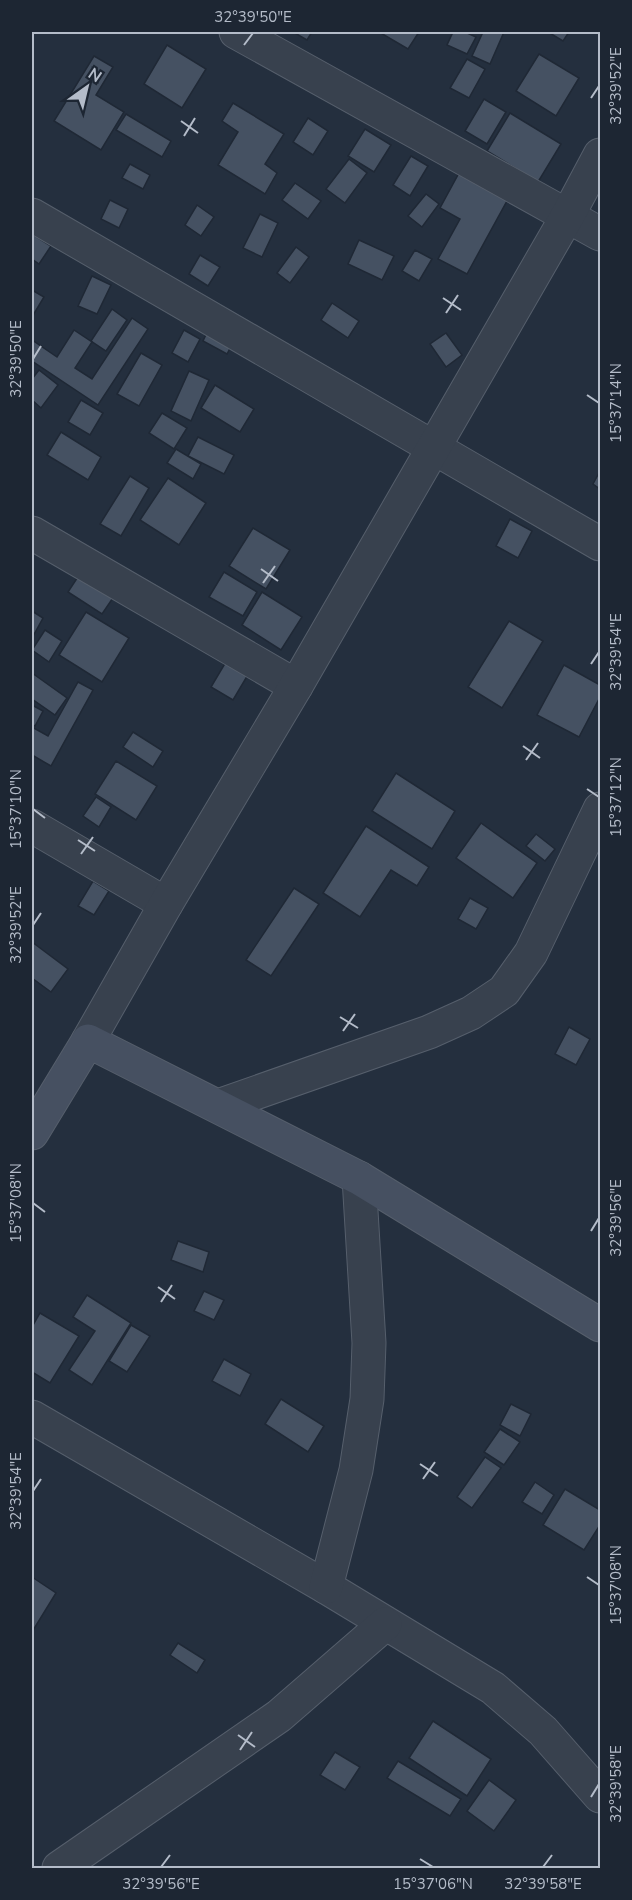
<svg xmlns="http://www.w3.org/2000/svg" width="632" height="1900" viewBox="0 0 632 1900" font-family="'Nunito Sans',sans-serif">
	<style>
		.building { fill: #455162; stroke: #1f2835; stroke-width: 1.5 }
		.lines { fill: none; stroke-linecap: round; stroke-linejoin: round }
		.street-casing { stroke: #565f6c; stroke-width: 35 }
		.secondary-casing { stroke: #565f6c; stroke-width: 35 }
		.street { stroke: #38414e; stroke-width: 33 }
		.secondary { stroke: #465061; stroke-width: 33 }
		.ticks { fill: none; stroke: #b4bcc9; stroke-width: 2 }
		.neatline { fill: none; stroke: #b4bcc9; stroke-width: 2 }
		.ticks-label { font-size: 15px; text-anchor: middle; fill: #b4bcc9 }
	</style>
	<rect width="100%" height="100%" fill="#242f3e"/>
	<g class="building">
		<path d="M293,32H312L307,40Z"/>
		<path d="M379,32H419L408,49Z"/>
		<path d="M453,32H465L476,37L467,54L447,45Z"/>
		<path d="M483,32H504L490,64L472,56Z"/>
		<path d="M548,32H569L563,41Z"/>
		<path d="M167,45L206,69L182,108L144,84Z"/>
		<path d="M539,54L579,78L556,116L516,91Z"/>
		<path d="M94,56L113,67L96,95L124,112L101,150L54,121Z"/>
		<path d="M467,59L485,69L469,98L450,88Z"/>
		<path d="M484,99L506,112L487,144L465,131Z"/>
		<path d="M233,103L284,134L265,164L277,173L265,194L218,165L238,132L222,121Z"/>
		<path d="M510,113L561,144L538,182L487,151Z"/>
		<path d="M126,114L171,141L162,157L116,130Z"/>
		<path d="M308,118L328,131L313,155L293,142Z"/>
		<path d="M365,129L391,145L374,172L348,156Z"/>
		<path d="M411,156L428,166L410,196L393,185Z"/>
		<path d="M349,159L367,173L345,203L326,189Z"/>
		<path d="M130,164L150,175L143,189L122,178Z"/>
		<path d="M459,173L508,199L467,274L438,259L460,219L440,208Z"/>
		<path d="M295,183L321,201L308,219L282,200Z"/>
		<path d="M426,194L439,204L422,227L408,216Z"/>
		<path d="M110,200L128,209L119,228L101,219Z"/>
		<path d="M197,205L214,217L201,236L185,225Z"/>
		<path d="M260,214L278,223L262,257L243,248Z"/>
		<path d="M32,234L51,246L39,264L32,259Z"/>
		<path d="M359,240L394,256L382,280L348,264Z"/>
		<path d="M296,247L309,257L290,283L277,273Z"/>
		<path d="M415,250L432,259L419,281L402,271Z"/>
		<path d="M200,255L220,267L208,286L189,274Z"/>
		<path d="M92,276L111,285L97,314L78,306Z"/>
		<path d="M32,290L44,297L32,317Z"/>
		<path d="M332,303L359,321L348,338L321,320Z"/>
		<path d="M112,309L127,320L106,351L91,341Z"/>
		<path d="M132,318L148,329L98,405L32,361V340L57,357L74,330L92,342L75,368L92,379Z"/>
		<path d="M210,326L235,339L227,354L203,341Z"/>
		<path d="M184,330L200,339L188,362L172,353Z"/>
		<path d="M446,333L462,355L446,367L430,344Z"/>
		<path d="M141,353L162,365L139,406L117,394Z"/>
		<path d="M39,370L58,385L41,408L32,400V379Z"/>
		<path d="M189,371L209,380L191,421L171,411Z"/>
		<path d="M215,385L254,409L240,432L201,408Z"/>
		<path d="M81,400L103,413L90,435L68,422Z"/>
		<path d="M162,413L187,428L174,449L149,433Z"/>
		<path d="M61,432L101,457L88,480L47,455Z"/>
		<path d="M198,437L234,455L224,474L188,456Z"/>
		<path d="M176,449L201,464L193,479L167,463Z"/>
		<path d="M600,471V489L593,484Z"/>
		<path d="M130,476L149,488L121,536L100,524Z"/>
		<path d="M168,478L206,503L179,545L140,520Z"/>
		<path d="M510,519L532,531L518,558L496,546Z"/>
		<path d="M253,528L290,550L266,589L229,566Z"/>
		<path d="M83,569L117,592L102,614L68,592Z"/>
		<path d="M224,572L257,592L243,616L209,597Z"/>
		<path d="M262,592L302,617L281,650L242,625Z"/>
		<path d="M32,611L43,618L32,638Z"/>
		<path d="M86,612L129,638L102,682L59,655Z"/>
		<path d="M509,621L543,641L502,708L468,687Z"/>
		<path d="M45,630L62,641L49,662L32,650Z"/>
		<path d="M227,660L249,673L233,700L211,687Z"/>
		<path d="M564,665L600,685V697L579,737L537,715Z"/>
		<path d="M32,673L67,698L55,715L32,699Z"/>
		<path d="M78,682L93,690L51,766L32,755V727L48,736Z"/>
		<path d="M32,705L43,711L35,726L32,724Z"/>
		<path d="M133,732L163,751L153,767L123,747Z"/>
		<path d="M116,761L157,786L136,820L95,794Z"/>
		<path d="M396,773L455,811L432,849L372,811Z"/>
		<path d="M96,797L111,807L99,827L83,816Z"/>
		<path d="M481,823L537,863L513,898L456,858Z"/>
		<path d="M366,826L429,867L417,886L391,870L360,917L323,893Z"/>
		<path d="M536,834L555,849L545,861L526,846Z"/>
		<path d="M93,881L109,891L94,915L78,906Z"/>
		<path d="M294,888L319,904L271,976L246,960Z"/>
		<path d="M470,898L488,908L476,929L458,919Z"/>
		<path d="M32,942L68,969L51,992L32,978Z"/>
		<path d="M569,1027L590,1039L576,1065L555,1054Z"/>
		<path d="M178,1241L209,1252L203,1272L171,1260Z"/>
		<path d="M204,1291L224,1300L214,1320L194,1311Z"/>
		<path d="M87,1295L131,1323L92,1385L69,1370L95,1331L73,1317Z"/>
		<path d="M40,1313L79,1336L50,1383L32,1372V1327Z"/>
		<path d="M131,1325L150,1336L127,1372L109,1361Z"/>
		<path d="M224,1359L251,1374L240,1396L212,1381Z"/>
		<path d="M281,1399L324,1426L308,1452L265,1424Z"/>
		<path d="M511,1404L531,1414L520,1436L500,1425Z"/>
		<path d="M500,1429L520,1442L504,1465L484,1452Z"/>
		<path d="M485,1457L501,1468L472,1508L457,1497Z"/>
		<path d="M535,1482L554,1495L542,1514L522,1502Z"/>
		<path d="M565,1489L600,1510V1525L584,1550L543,1525Z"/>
		<path d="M32,1577L56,1593L32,1632Z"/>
		<path d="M178,1643L205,1660L197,1673L170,1655Z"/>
		<path d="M433,1721L491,1759L467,1796L409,1758Z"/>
		<path d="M335,1752L360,1767L345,1790L320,1775Z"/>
		<path d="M398,1761L461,1799L450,1816L387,1778Z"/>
		<path d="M489,1780L516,1800L494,1831L467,1811Z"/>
	</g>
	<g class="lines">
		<g class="street-casing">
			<g id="street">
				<path d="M236,32L600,234"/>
				<path d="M32,215L600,544"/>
				<path d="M32,533L296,686"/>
				<path d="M32,826L166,904"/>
				<path d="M88,1041L166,904L296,686L568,215L600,155"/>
				<path d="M218,1106L429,1032L471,1013L504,991L531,953L600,809"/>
				<path d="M32,1417L326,1587L493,1688L543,1731L600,1796"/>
				<path d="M326,1587L356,1470L367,1399L369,1343L359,1178"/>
				<path d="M59,1868L279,1716L385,1624"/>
			</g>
		</g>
		<g class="secondary-casing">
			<path id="secondary" d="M32,1133L88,1041L359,1178L600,1325"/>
		</g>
		<use href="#street" class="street"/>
		<use href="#secondary" class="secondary"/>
	</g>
	<path class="ticks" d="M244,45L253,33M591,98L599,86M181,121L198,133M184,136L195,118M443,298L461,310M446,313L458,295M33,359L41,346M587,395L599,403M261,569L278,581M263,583L275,566M591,664L599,652M523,746L540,758M526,760L538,743M587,789L599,797M33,809L45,818M78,840L95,851M81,854L93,837M33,925L41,913M340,1017L358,1028M343,1031L355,1014M33,1203L45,1212M591,1231L599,1218M158,1287L175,1299M161,1302L172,1285M420,1464L438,1476M423,1479L435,1462M33,1491L41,1479M587,1577L599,1585M238,1735L255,1747M240,1750L252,1732M591,1797L599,1784M420,1859L433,1867M161,1867L170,1855M543,1867L552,1855"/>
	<rect width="632" height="1900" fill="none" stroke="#1d2633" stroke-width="66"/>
	<g transform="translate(87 87) rotate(34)" stroke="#1d2633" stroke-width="4.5" paint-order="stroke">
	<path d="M0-4.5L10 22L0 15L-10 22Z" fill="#b4bcc9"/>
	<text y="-9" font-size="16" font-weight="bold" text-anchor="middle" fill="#b4bcc9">N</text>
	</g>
	<rect x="33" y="33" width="566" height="1834" class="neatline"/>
	<g class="ticks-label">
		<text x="253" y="22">32°39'50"E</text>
		<text transform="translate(616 86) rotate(-90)" y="5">32°39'52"E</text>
		<text transform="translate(16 359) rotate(-90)" y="5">32°39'50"E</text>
		<text transform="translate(616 403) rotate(-90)" y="5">15°37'14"N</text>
		<text transform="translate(616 652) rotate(-90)" y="5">32°39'54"E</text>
		<text transform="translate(616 797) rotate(-90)" y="5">15°37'12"N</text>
		<text transform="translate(16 809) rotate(-90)" y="5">15°37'10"N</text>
		<text transform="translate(16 925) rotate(-90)" y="5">32°39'52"E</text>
		<text transform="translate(16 1203) rotate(-90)" y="5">15°37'08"N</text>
		<text transform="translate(616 1218) rotate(-90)" y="5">32°39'56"E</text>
		<text transform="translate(16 1491) rotate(-90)" y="5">32°39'54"E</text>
		<text transform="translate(616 1585) rotate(-90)" y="5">15°37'08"N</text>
		<text transform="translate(616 1784) rotate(-90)" y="5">32°39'58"E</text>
		<text x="161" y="1889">32°39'56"E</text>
		<text x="433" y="1889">15°37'06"N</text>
		<text x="543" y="1889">32°39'58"E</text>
	</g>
</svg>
